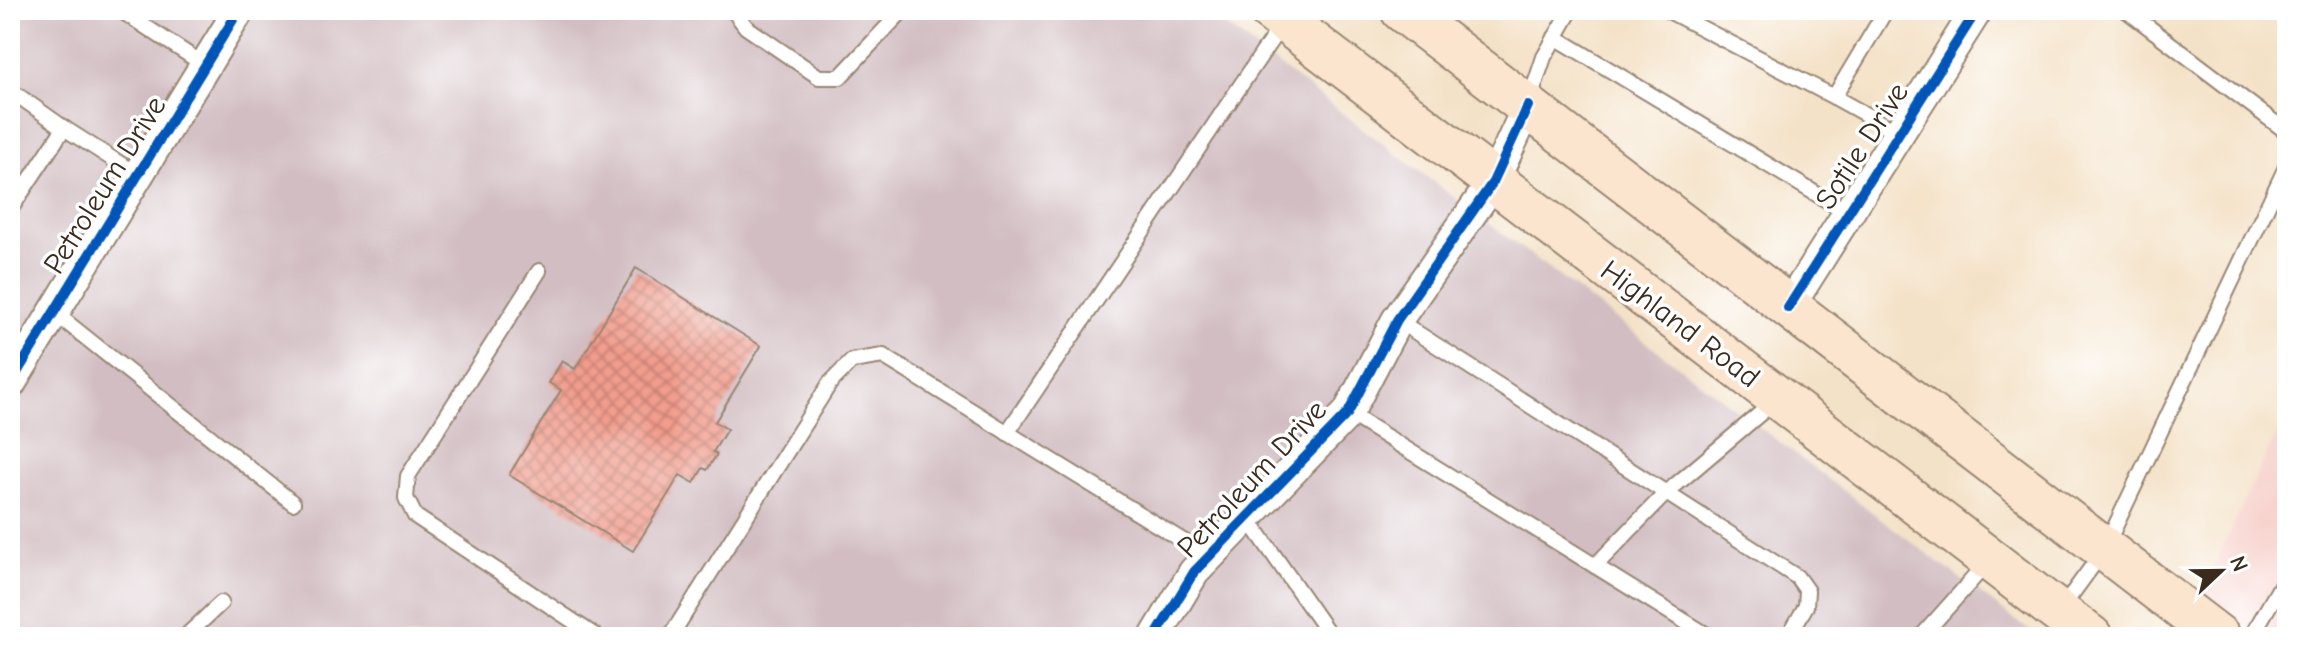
<svg xmlns="http://www.w3.org/2000/svg" width="2297" height="647" viewBox="0 0 2297 647" font-family="'Comic Neue',sans-serif">
	<style>
		.built { fill: #f7d0cb }
		.industrial { fill: #d2bec2 }
		.building { fill: url(#building-cross-hatch) }
		.lines { fill: none; stroke-linecap: round; stroke-linejoin: round }
		.service-casing { stroke: #988673; stroke-width: 18 }
		.minor-casing { stroke: #988673; stroke-width: 34 }
		.secondary-casing { stroke: #988673; stroke-width: 46 }
		.service { stroke: #fff; stroke-width: 14 }
		.minor { stroke: #fff; stroke-width: 30 }
		.secondary { stroke: #fce5cf; stroke-width: 42 }
		.cycleway-casing { stroke: #fff; stroke-width: 15 }
		.cycleway { stroke: #0057b8; stroke-width: 10 }
		.labels { text-anchor: middle; dominant-baseline: central; stroke-width: 7; stroke-linejoin: round; paint-order: stroke }
		.street-label { font-size: 30px; fill: #3b2a1e; stroke: #fff }
	</style>
	<defs>
		<pattern id="building-cross-hatch" width="8" height="8" patternUnits="userSpaceOnUse" patternTransform="scale(2)"><rect width="8" height="8" fill="#f29d8d"/><path d="M0 0l8 8M0 8l8-8" fill="none" stroke="#c58073"/></pattern>
	</defs>
	<rect width="100%" height="100%" fill="#fff"/>
	<filter id="ink" filterUnits="userSpaceOnUse"><feTurbulence type="fractalNoise" baseFrequency=".0125" numOctaves="2"/><feDisplacementMap in="SourceGraphic" scale="16" xChannelSelector="R" yChannelSelector="G"/><feConvolveMatrix kernelMatrix="1 2 1 2 8 2 1 2 1" color-interpolation-filters="sRGB"/></filter>
	<filter id="wash" filterUnits="userSpaceOnUse"><feTurbulence type="fractalNoise" baseFrequency=".006" numOctaves="4" result="noise"/><feDisplacementMap in="SourceGraphic" scale="32" xChannelSelector="R" yChannelSelector="G"/><feGaussianBlur stdDeviation="1.8" result="paint"/><feColorMatrix in="noise" values="0 0 0 0 0 0 0 0 0 0 0 0 0 0 0 0 0 1.4 0 .05"/><feComposite in="paint" operator="in"/></filter>
	<g filter="url(#wash)">
		<rect width="100%" height="100%" fill="#f4e2c8"/>
		<path class="built" d="M2287,424V637H2262L2202,591L2274,439Z"/>
		<path class="industrial" d="M10,10H1205L2038,637H10Z"/>
		<g id="blocks">
			<path class="building" d="M636,268L761,346L715,422L727,429L713,452L717,454L707,470L703,468L694,483L680,475L633,551L509,475L561,390L549,383L562,361L575,369Z"/>
		</g>
	</g>
	<g filter="url(#ink)">
		<use href="#blocks" fill-opacity="0" stroke="#988673" stroke-width="2"/>
		<g class="lines">
			<g class="service-casing">
				<g id="service">
					<path d="M120,10L206,66"/>
					<path d="M733,10L746,27L819,77H840L903,10"/>
					<path d="M1667,10L1834,97"/>
					<path d="M1886,10L1834,97L1899,133"/>
					<path d="M2126,10L2287,132"/>
					<path d="M1555,37L1848,213"/>
					<path d="M10,90L64,128L139,176"/>
					<path d="M1529,102L1544,57L1571,10"/>
					<path d="M10,210L64,128"/>
					<path d="M539,271L408,476L406,498L415,516L597,637"/>
					<path d="M55,313L293,503"/>
					<path d="M1397,320L1797,577L1807,591L1806,606L1788,637"/>
					<path d="M1348,413L1710,637"/>
					<path d="M1007,433L1282,24"/>
					<path d="M1247,517L1331,637"/>
					<path d="M1595,566L1666,493L1775,401"/>
					<path d="M2061,609L2104,550L2287,165"/>
					<path d="M185,637L221,603"/>
					<path d="M670,637L830,383L852,361L883,356L1209,557"/>
					<path d="M1921,637L1987,563"/>
					<path d="M2251,637L2287,575"/>
				</g>
			</g>
			<g class="minor-casing">
				<g id="minor">
					<path d="M1788,308L1977,10"/>
					<path d="M10,384L239,10"/>
					<path d="M1155,637L1194,572L1348,413L1397,320L1493,182L1528,106"/>
				</g>
			</g>
			<g class="secondary-casing">
				<g id="secondary">
					<path d="M1270,10L2091,637"/>
					<path d="M1402,10L2219,637"/>
				</g>
			</g>
			<use href="#service" class="service"/>
			<use href="#minor" class="minor"/>
			<use href="#secondary" class="secondary"/>
			<g class="cycleway-casing">
				<g id="cycleway">
					<path d="M1788,308L1977,10"/>
					<path d="M10,384L239,10"/>
					<path d="M1155,637L1194,572L1348,413L1397,320L1493,182L1528,106"/>
				</g>
			</g>
			<use href="#cycleway" class="cycleway"/>
		</g>
	</g>
	<g class="labels">
		<g class="street-label">
			<text transform="translate(1862 146) rotate(-57)">Sotile Drive</text>
			<text transform="translate(105 185) rotate(-58)">Petroleum Drive</text>
			<text transform="translate(1680 324) rotate(37)">Highland Road</text>
			<text transform="translate(1252 479) rotate(-47)">Petroleum Drive</text>
		</g>
	</g>
	<rect width="2297" height="647" fill="none" stroke="#fff" stroke-width="40"/>
	<g transform="translate(2221 571) rotate(68)" stroke="#ffffff" stroke-width="6" paint-order="stroke">
	<path d="M0-6L14 30L0 20L-14 30Z" fill="#3b2a1e"/>
	<text y="-12" font-size="22" font-weight="bold" text-anchor="middle" fill="#3b2a1e">N</text>
	</g>
</svg>
